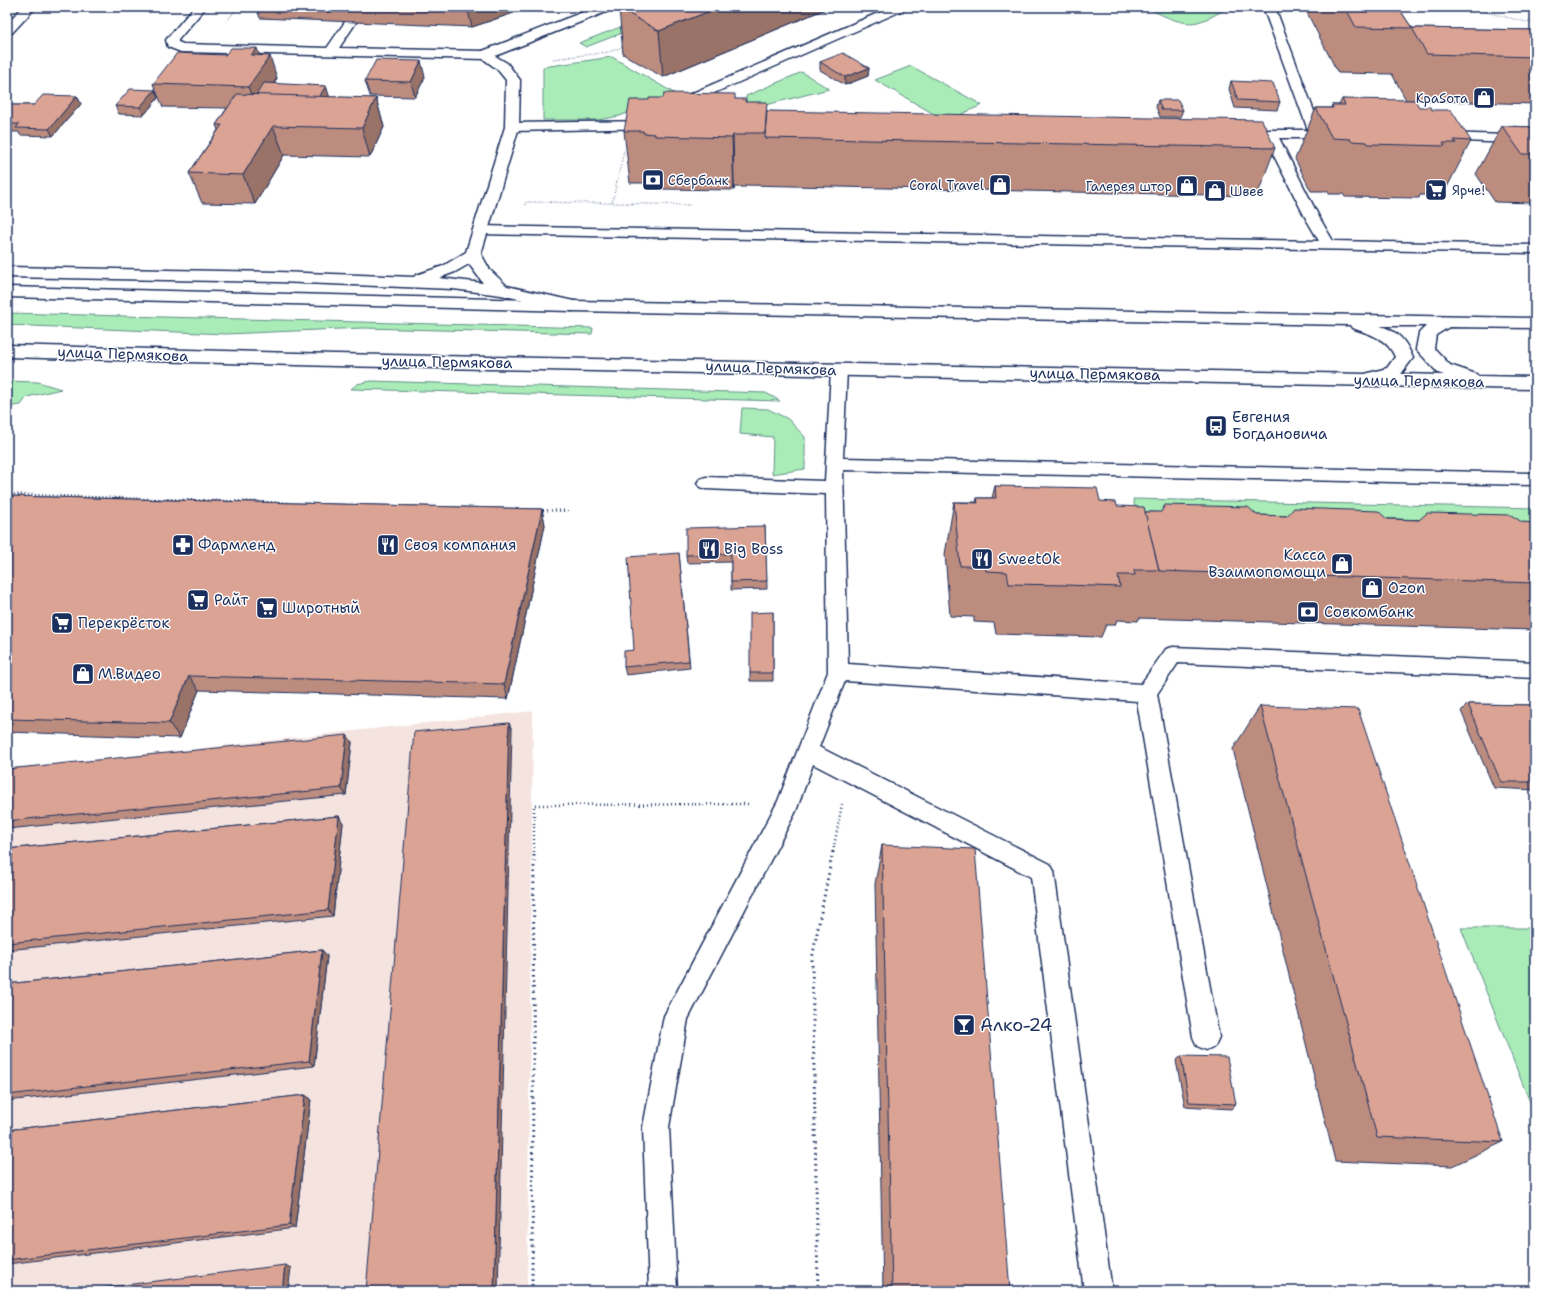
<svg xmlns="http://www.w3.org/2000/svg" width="1542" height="1298" viewBox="0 0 1542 1298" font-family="'Shantell Sans',sans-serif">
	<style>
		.built { fill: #f4e3df }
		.green { fill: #a9ecb7; stroke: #628e8a }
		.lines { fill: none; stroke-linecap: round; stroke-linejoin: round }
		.lane-casing { stroke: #1b2f5e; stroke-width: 3 }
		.street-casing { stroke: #1b2f5e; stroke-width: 3 }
		.secondary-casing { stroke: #1b2f5e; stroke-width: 3 }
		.path-far3 { stroke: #1b2f5e; stroke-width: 1.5; stroke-dasharray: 0.5 2; stroke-linecap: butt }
		.path-far2 { stroke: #1b2f5e; stroke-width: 2; stroke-dasharray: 1 2.5; stroke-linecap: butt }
		.path-far1 { stroke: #1b2f5e; stroke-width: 2.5; stroke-dasharray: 1 3; stroke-linecap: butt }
		.path { stroke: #1b2f5e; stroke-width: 3; stroke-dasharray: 1.5 4; stroke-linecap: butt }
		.lane { fill: #fff; fill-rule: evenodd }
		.street { fill: #fff; fill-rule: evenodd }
		.secondary { fill: #fff; fill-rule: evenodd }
		.wall { fill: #bc8c7f; stroke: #1b2f5e }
		.shaded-wall { fill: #997268; stroke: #1b2f5e }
		.building { fill: #dba394; stroke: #1b2f5e }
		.labels { text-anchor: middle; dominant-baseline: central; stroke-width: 3; stroke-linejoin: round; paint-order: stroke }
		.far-poi-label { font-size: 13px; fill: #1b2f5e; stroke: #fff; text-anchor: end }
		.street-label { font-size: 15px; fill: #1b2f5e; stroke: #fff }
		.poi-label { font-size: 15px; fill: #1b2f5e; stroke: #fff; text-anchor: start }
		.near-poi-label { font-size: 18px; fill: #1b2f5e; stroke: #fff; text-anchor: start }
	</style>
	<rect width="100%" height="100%" fill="#fff"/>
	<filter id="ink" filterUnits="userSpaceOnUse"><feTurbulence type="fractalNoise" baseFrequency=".025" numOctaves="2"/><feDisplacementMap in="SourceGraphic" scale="8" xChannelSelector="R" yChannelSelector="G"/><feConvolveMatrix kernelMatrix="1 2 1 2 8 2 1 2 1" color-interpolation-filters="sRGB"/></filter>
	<g filter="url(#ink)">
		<path class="built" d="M533,711L527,1291H7V770Z"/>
		<g class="green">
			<path d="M1145,7H1229C1220,12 1211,18 1201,21C1183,28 1161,14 1145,7Z"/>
			<path d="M641,19L648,23L586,47L579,43Z"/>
			<path d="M612,57L674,93L620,116L598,120H543V67Z"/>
			<path d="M911,66L982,105L946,121L875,80Z"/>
			<path d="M802,72L829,89L746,110V96Z"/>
			<path d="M7,313L593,328L592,334L363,328L226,334L7,325Z"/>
			<path d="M7,381L38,382L61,389L27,397L21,405L7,407Z"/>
			<path d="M371,381L766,393L780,401L351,389L357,384Z"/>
			<path d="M742,408L768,409L788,419L805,437V469L772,474L773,437L740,434Z"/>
			<path d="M1133,499L1535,508V535L1139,525Z"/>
			<path d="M1461,928H1535V1110H1533Z"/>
		</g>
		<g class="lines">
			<g class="lane-casing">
				<g id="lane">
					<path d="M194,7H206L178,40V42L183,44L327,48L347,19H355L357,21L339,48L485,51L489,52L491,55L489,58L485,59L181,52L168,47L166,40Z"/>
					<path d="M892,7H908L906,9L682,107H674L672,104L674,101Z"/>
					<path d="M1263,7H1275L1321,130L1332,131L1334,134L1332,137L1327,138H1279L1319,217L1333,241L1535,245V253L480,234L475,233L473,230L475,227L480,226L1319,241L1305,217L1265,138L1237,137L1235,134L1237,131L1242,130H1308Z"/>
					<path d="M652,121L657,122L658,125L657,128L512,131L507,130L506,127L507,124L512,123Z"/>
					<path d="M1443,133L1535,136V144L1438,140L1436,137L1438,134Z"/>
					<path d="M839,365L845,366L847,370L843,458L1535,473V485L843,470L848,664L1141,684L1166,649L1173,647L1535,662V678L1178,663L1157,694L1219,1037L1215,1046L1206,1050L1197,1046L1193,1037L1137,701L845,681L819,747L1050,864L1054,871L1112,1291H1084L1031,877L813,764L796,811L688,1019L669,1127L677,1291H649L643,1127L664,1016L778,801L828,672L826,494L706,489L700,487L697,483L700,479L706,477L825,481L831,370L833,366Z"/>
				</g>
			</g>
			<g class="street-casing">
				<path id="street" d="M596,7H613L611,10L495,56L507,63L520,80L519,127L481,254L490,270L507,286L578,302L580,306L578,310L572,311L501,295L453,289L278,282L7,277V267L278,272L414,277L416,275L443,266L466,252L505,127L506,80L497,69L478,55L480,52ZM469,264L483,283L439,278L455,272Z"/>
			</g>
			<g class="secondary-casing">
				<g id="secondary">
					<path d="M23,7H36L12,33L7,34V23Z"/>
					<path d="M7,287L572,301L1535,318V328L1449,327L1436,335L1434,348L1450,365L1476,374L1478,376L1535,377V389L335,366L7,357V345L335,354L1365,374L1387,368L1395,357C1387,338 1370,334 1352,328L1350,325L572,311L7,297ZM1380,326H1426L1419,333L1416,349L1438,373L1444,375L1401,374L1413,358C1406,341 1398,331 1380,326Z"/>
				</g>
			</g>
			<g class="path-far3">
				<path d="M1465,7L1535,24"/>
				<path d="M226,22L238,7"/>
				<path d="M553,59L609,52L625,46"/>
				<path d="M7,62L12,56"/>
				<path d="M624,151L612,203L691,205"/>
				<path d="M525,205L526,202L612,203"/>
			</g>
			<path class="path-far2" d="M7,494L182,500"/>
			<g class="path-far1">
				<path d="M151,499L290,503"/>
				<path d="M539,510L571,511"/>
				<path d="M534,852V805L750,804"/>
				<path d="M833,852L842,804"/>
			</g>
			<g class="path">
				<path d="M532,1291L534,851"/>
				<path d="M818,1291L812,959L833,851"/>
			</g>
			<use href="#lane" class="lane"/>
			<use href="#street" class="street"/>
			<use href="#secondary" class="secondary"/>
		</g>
		<g class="wall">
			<path d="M256,7H531L472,27L260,18Z"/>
			<path d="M830,7L663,77L623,54L619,8Z"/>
			<path d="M1304,7H1398L1412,28L1535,30V104L1406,100L1392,74L1338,73Z"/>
			<path d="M259,56L277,78L274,84L326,86L329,97L376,98L384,127L370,157L284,155L255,204L202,203L189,173L218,130L216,125L227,108L163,107L153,84Z"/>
			<path d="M820,62L869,68L868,76L845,85L820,70Z"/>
			<path d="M425,77L415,97L370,96L365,81Z"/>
			<path d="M1231,81L1280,102L1277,110L1235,108L1229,89Z"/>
			<path d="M155,90L158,98L144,115L119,114L115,106Z"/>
			<path d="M77,96L81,104L53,136L20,135L19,132H7V105H34Z"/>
			<path d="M735,99L746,102L767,111L1275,148L1257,196L746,185V187H734V190L659,189V186H648L647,183H630L624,131L649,100Z"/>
			<path d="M1342,99L1419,107L1471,141L1444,193H1430L1429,195H1420L1419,198L1345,197L1343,194H1329L1328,191H1311L1295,159L1316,108H1331L1332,105H1339Z"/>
			<path d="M1158,100L1183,110L1180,117H1160L1156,107Z"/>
			<path d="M1502,126L1535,127V203L1495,202L1476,174Z"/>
			<path d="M995,486L1100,501L1117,506L1145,512L1535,523V629L1534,630L1139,618L1138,621L1117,620L1115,625H1106L1101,637L996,634L994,623L974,622V617L950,616L945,554L954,502H976L977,498H992Z"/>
			<path d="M7,496L542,509L545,525L508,699L199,690L180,738L7,732Z"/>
			<path d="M765,526L767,589L731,590V562L687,563L686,555Z"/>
			<path d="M679,553L690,668L626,675L624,667L634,650Z"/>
			<path d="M773,612V681H750V673Z"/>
			<path d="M1468,704L1535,705V790L1494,788L1461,711Z"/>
			<path d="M1260,706L1503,1142L1452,1166L1335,1161L1233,749Z"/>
			<path d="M352,742L346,795L7,829V769Z"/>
			<path d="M339,816L343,823L333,916L7,950V849Z"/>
			<path d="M882,845L1010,1291H883L875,884Z"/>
			<path d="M322,950L327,956L314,1066L7,1101V984Z"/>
			<path d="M1181,1056L1236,1104L1231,1109L1185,1106L1176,1061Z"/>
			<path d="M305,1095L311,1099L295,1228L7,1264V1130Z"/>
		</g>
		<g class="shaded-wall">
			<path d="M467,7H531L472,27Z"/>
			<path d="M720,7H830L663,77L659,31Z"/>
			<path d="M257,48L263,66L270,56L277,78L257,109L248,87L251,55Z"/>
			<path d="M421,61L425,77L415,97L411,82Z"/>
			<path d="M869,68L868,76L845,85V77Z"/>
			<path d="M326,86L331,101L317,100Z"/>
			<path d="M155,90L158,98L144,115L140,107Z"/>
			<path d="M77,96L81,104L53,136L49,129Z"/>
			<path d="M376,98L384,127L370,157L362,128Z"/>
			<path d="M273,126L284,155L255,204L243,175Z"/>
			<path d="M733,135L734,187V190L732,138Z"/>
			<path d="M542,509L545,525L508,699L504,684Z"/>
			<path d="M189,676L199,690L180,738L169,723Z"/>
			<path d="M509,723L512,730L498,1291H494Z"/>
			<path d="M347,735L352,742L346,795L341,788Z"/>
			<path d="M339,816L343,823L333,916L328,910Z"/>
			<path d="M322,950L327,956L314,1066L309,1061Z"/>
			<path d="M305,1095L311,1099L295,1228L289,1225Z"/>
			<path d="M285,1265L291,1268L288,1291H282Z"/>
		</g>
		<g class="building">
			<path d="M622,7H720L659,31L619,8Z"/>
			<path d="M1345,7H1398L1412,28L1356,27Z"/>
			<path d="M1412,28L1535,30V57L1427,54Z"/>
			<path d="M231,48H257L251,55L270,56L248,87L153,84L177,53L225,55Z"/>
			<path d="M843,53L869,68L845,77L820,62Z"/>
			<path d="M376,60L421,61L411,82L365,81Z"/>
			<path d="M1231,81L1273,83L1280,102L1238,100Z"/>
			<path d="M264,83L326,86L319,97L256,95Z"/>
			<path d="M130,89L155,90L140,107L115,106Z"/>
			<path d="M664,93L735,94V99H746L745,102H767L765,133H745V135H733L732,138L655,136V134L643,133V131H624L630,100H649V98H663Z"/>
			<path d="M237,94L376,98L362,128L273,126L243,175L189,173L222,125H216Z"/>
			<path d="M43,95L77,96L49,129L16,128L19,124H7V105H34Z"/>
			<path d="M1342,99L1415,100L1419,107H1430L1432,110H1451L1471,141L1454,140L1456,143H1443L1445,146L1368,144L1367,142L1351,141L1350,139L1332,138L1316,108H1333L1332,105H1345Z"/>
			<path d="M1158,100H1178L1183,110H1162Z"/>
			<path d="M767,111L1262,120L1275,148L765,138Z"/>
			<path d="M1502,126L1535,127V154H1522Z"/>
			<path d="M995,486L1097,488L1100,501L1116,502L1117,506L1144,507L1159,570H1134L1135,575H1118L1120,587L1065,585L1009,584L1007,572L986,571L985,566H960L954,502L978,503L977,498H996Z"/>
			<path d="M7,496L542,509L504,684L189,676L169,723L7,719Z"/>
			<path d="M1165,505L1248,507L1257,515L1287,516L1294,508L1378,511L1387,519L1419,520L1427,513L1511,515L1522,522L1535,523V583L1159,571V570L1145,512H1161Z"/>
			<path d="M765,526L767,581L731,582V554L686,555V528Z"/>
			<path d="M679,553L689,661L624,667V651L634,650L628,557Z"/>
			<path d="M773,612V673H750V613Z"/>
			<path d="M1468,704L1535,705V782H1501Z"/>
			<path d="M1260,706L1358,709L1503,1142L1377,1137Z"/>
			<path d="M509,723L494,1291H366L414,732Z"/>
			<path d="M347,735L341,788L7,821V769Z"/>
			<path d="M339,816L328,910L7,943V849Z"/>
			<path d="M882,845L975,849L1010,1291H892Z"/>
			<path d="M322,950L309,1061L7,1095V984Z"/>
			<path d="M1181,1056L1227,1057L1236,1104L1189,1102Z"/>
			<path d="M305,1095L289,1225L7,1260V1130Z"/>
			<path d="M285,1265L282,1291H77Z"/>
		</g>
	</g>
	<defs>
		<g id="shop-square" transform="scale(1.15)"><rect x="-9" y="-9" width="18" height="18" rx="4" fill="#1b2f5e" stroke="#fff"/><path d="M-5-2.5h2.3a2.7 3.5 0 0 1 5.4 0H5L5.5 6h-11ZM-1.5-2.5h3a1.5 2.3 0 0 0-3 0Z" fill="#fff"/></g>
		<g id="bank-square" transform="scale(1.15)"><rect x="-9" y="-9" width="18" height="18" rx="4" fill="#1b2f5e" stroke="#fff"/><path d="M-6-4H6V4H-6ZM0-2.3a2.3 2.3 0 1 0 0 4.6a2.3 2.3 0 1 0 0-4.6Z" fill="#fff"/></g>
		<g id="supermarket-square" transform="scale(1.15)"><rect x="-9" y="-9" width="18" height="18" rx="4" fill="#1b2f5e" stroke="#fff"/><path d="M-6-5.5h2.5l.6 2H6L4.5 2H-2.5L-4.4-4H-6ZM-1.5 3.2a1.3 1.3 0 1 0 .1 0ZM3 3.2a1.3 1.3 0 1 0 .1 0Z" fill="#fff"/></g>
		<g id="bus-square" transform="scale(1.15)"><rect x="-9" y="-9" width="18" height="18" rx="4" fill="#1b2f5e" stroke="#fff"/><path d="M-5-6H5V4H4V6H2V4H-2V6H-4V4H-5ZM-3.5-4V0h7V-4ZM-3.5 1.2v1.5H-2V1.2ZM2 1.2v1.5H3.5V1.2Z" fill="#fff"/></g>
		<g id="pharmacy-square" transform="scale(1.15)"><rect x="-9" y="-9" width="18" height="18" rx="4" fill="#1b2f5e" stroke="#fff"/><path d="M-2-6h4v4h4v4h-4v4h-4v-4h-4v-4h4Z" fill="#fff"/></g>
		<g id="restaurant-square" transform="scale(1.15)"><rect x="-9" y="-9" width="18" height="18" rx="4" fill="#1b2f5e" stroke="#fff"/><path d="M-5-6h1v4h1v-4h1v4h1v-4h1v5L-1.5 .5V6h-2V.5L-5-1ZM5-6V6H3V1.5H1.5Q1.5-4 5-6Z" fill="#fff"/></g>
		<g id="bar-square" transform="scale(1.15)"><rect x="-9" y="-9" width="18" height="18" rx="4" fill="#1b2f5e" stroke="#fff"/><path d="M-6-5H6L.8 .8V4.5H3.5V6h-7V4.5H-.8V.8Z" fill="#fff"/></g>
	</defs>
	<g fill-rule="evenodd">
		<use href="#shop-square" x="1484" y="98"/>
		<use href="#bank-square" x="653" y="180"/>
		<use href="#shop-square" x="1000" y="185"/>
		<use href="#shop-square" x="1187" y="186"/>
		<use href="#supermarket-square" x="1436" y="190"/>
		<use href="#shop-square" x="1215" y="191"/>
		<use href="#bus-square" x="1216" y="426"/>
		<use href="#pharmacy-square" x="183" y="545"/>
		<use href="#restaurant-square" x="388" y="545"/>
		<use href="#restaurant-square" x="709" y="549"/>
		<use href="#restaurant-square" x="982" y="559"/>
		<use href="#shop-square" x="1342" y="564"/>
		<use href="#shop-square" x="1372" y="588"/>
		<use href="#supermarket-square" x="198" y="600"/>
		<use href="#supermarket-square" x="267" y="608"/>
		<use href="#bank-square" x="1308" y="612"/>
		<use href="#supermarket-square" x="62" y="623"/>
		<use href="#shop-square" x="83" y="674"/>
		<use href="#bar-square" x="964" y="1025"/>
	</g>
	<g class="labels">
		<g class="far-poi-label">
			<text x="1468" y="98">КраSота</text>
			<text x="668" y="180" text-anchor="start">Сбербанк</text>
			<text x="984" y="185">Coral Travel</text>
			<text x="1172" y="186">Галерея штор</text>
			<text x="1452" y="190" text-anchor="start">Ярче!</text>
			<text x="1230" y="191" text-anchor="start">Швее</text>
		</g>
		<g class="street-label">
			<text transform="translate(123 354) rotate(2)">улица Пермякова</text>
			<text transform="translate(447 362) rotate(1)">улица Пермякова</text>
			<text transform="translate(771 368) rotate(2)">улица Пермякова</text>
			<text transform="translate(1095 374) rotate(1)">улица Пермякова</text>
			<text transform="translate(1419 381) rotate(1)">улица Пермякова</text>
		</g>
		<g class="poi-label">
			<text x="1232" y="417">Евгения<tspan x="1232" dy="17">Богдановича</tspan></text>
			<text x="198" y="545">Фармленд</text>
			<text x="404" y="545">Своя компания</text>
			<text x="724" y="549">Big Boss</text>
			<text x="1326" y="555" text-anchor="end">Касса<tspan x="1326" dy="17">Взаимопомощи</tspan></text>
			<text x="998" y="559">SweetOk</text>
			<text x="1388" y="588">Ozon</text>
			<text x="214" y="600">Райт</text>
			<text x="282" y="608">Широтный</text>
			<text x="1324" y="612">Совкомбанк</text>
			<text x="78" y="623">Перекрёсток</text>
			<text x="98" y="674">М.Видео</text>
		</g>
		<g class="near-poi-label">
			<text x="980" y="1025">Алко-24</text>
		</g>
	</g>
	<rect width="1542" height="1298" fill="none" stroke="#fff" stroke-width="24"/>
	<rect x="12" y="12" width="1518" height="1274" fill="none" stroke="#1b2f5e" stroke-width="1.5" filter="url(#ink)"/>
</svg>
